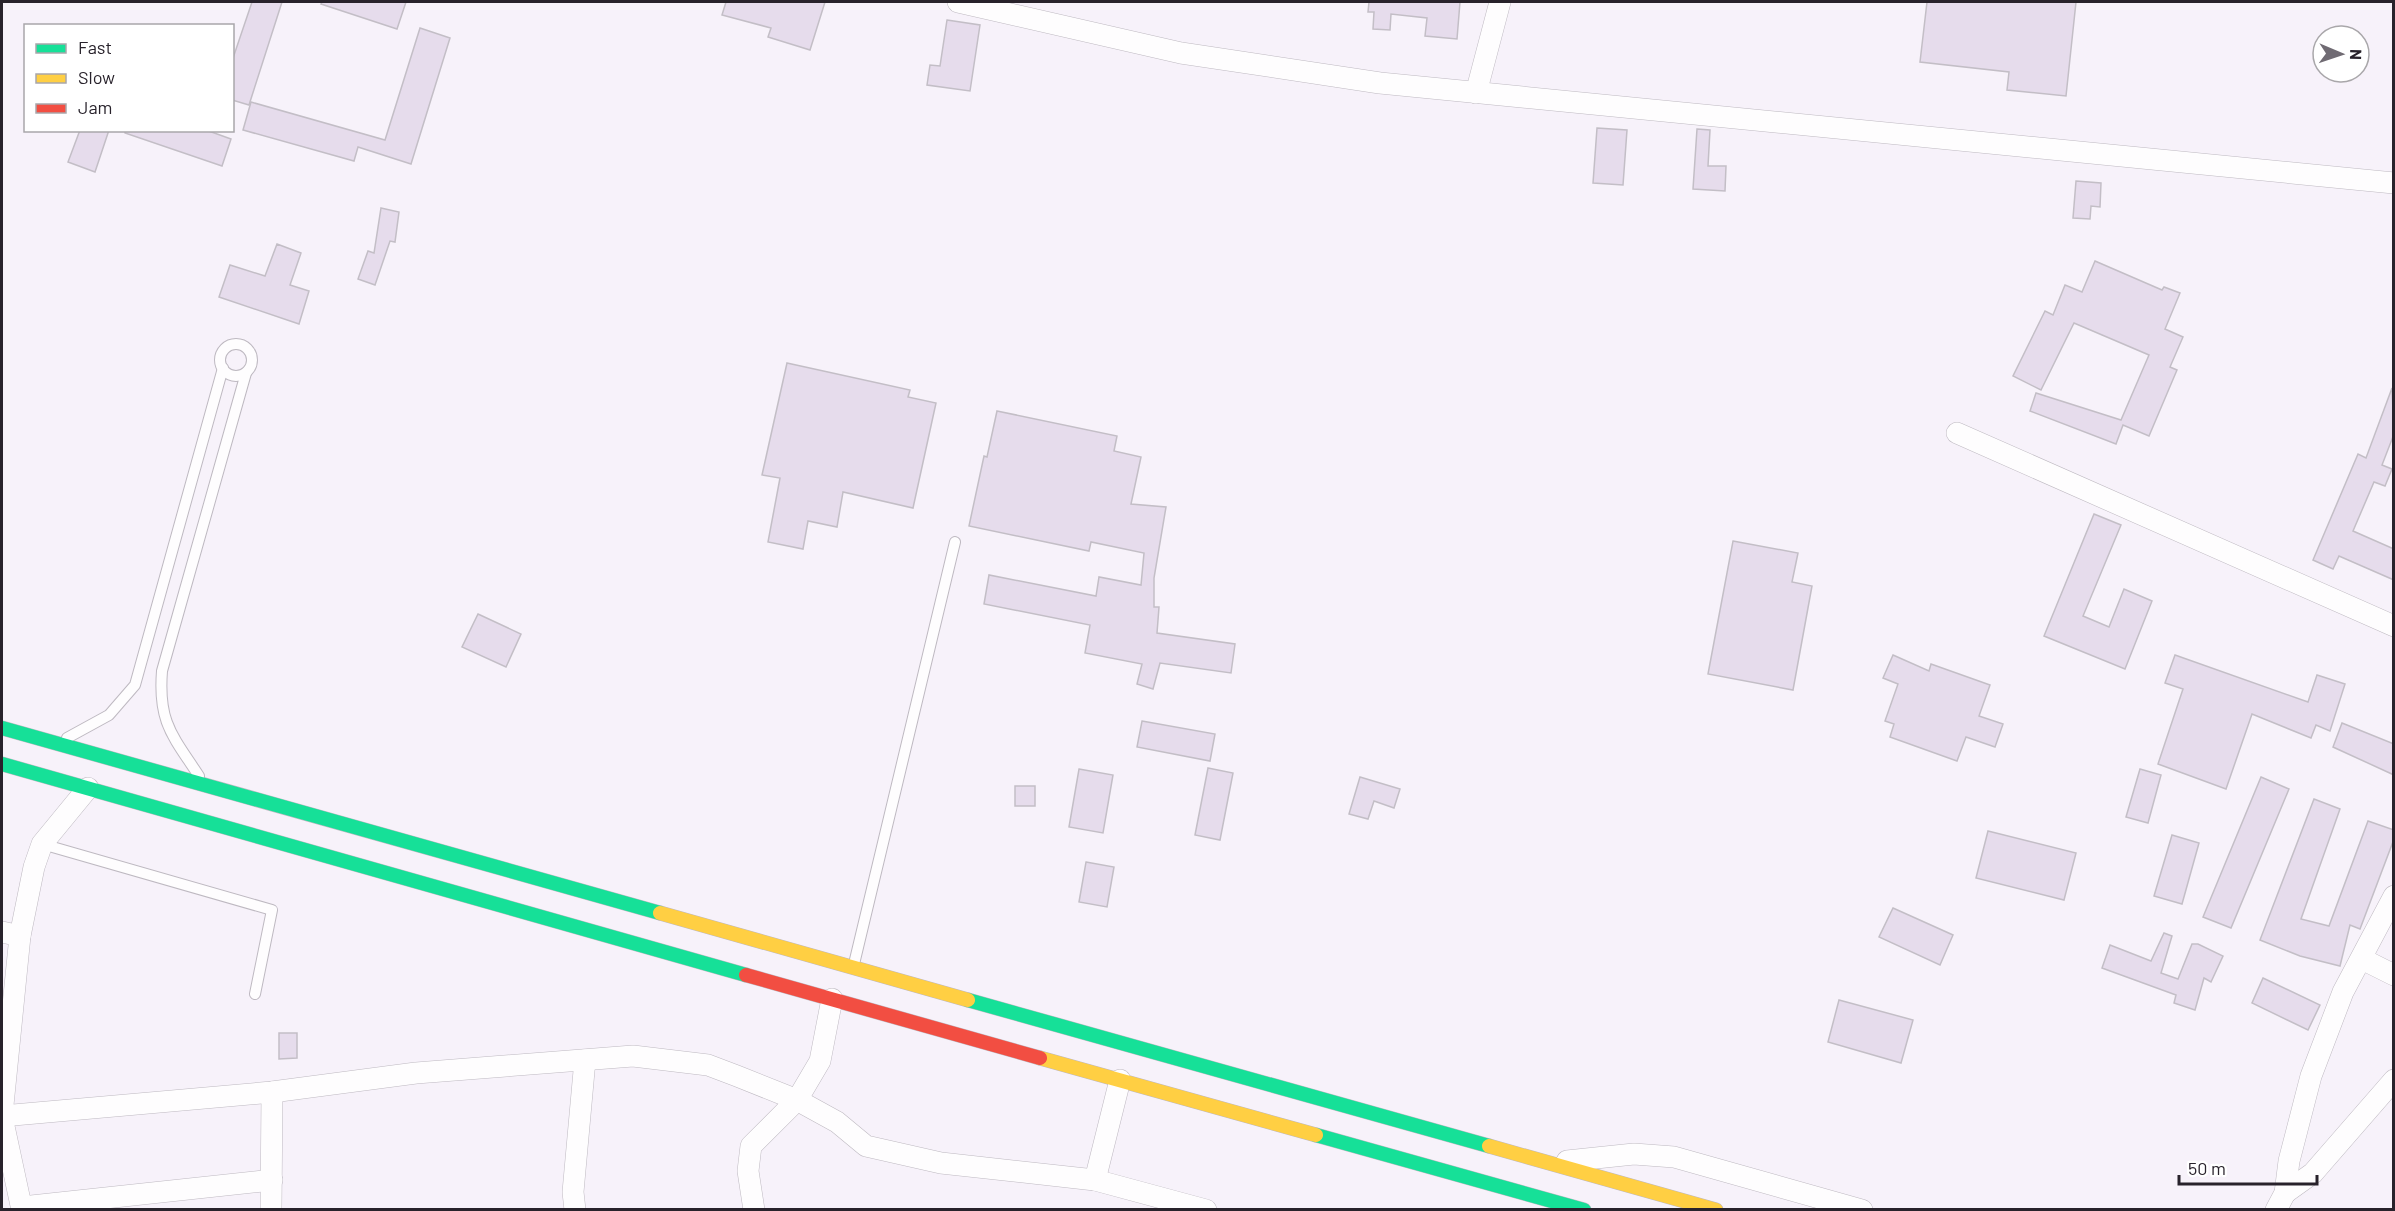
<svg xmlns="http://www.w3.org/2000/svg" width="2395" height="1211" viewBox="0 0 2395 1211" font-family="Barlow,sans-serif">
	<style>
		.building { fill: #e6dcec; stroke: #c3bec6; stroke-width: 1.5 }
		.lines { fill: none; stroke-linecap: round; stroke-linejoin: round }
		.lane-casing { stroke: #beb9c1; stroke-width: 12 }
		.street-casing { stroke: #beb9c1; stroke-width: 22 }
		.fast-casing { stroke: #beb9c1; stroke-width: 15 }
		.slow-casing { stroke: #beb9c1; stroke-width: 15 }
		.jam-casing { stroke: #beb9c1; stroke-width: 15 }
		.lane { stroke: #fefdfe; stroke-width: 10 }
		.street { stroke: #fefdfe; stroke-width: 21 }
		.fast { stroke: #16e098; stroke-width: 14 }
		.slow { stroke: #ffcf43; stroke-width: 14 }
		.jam { stroke: #f24e42; stroke-width: 14 }
	</style>
	<rect width="100%" height="100%" fill="#f7f2fa"/>
	<g class="building">
		<path d="M252,2H282L249,105L232,100V61Z"/>
		<path d="M322,2H406L397,29L321,4Z"/>
		<path d="M726,2H825L810,50L768,37L771,28L722,15Z"/>
		<path d="M1369,2H1460L1457,39L1425,36L1427,18L1391,14L1390,30L1373,29L1374,12H1368Z"/>
		<path d="M1927,2H2076L2066,96L2007,90L2009,72L1920,62Z"/>
		<path d="M947,20L980,25L970,91L927,85L930,65L940,66Z"/>
		<path d="M420,28L450,38L411,164L358,147L354,161L243,130L251,102L385,140Z"/>
		<path d="M1597,128L1627,130L1623,185L1593,183Z"/>
		<path d="M1697,129L1710,130L1708,166H1726L1725,191L1693,189Z"/>
		<path d="M80,130H109L95,172L68,162Z"/>
		<path d="M125,130H206L231,139L222,166L125,133Z"/>
		<path d="M2076,181L2101,183L2100,207L2091,206L2090,219L2073,218Z"/>
		<path d="M381,208L399,212L395,242L390,241L375,285L358,279L368,251L374,253Z"/>
		<path d="M277,244L301,253L290,285L309,291L299,324L219,297L230,265L265,276Z"/>
		<path d="M2095,261L2162,290L2164,287L2180,293L2165,329L2183,337L2170,367L2177,370L2149,436L2123,425L2116,444L2030,411L2036,393L2121,420L2149,355L2074,323L2041,390L2013,376L2045,311L2053,315L2065,285L2082,292Z"/>
		<path d="M787,363L910,390L908,397L936,403L913,508L843,492L837,527L808,521L803,549L768,542L780,478L762,475Z"/>
		<path d="M2392,388L2394,434L2382,465L2392,469L2385,486L2374,482L2353,531L2394,549V580L2339,556L2333,569L2313,560L2358,454L2366,458Z"/>
		<path d="M997,411L1117,436L1114,451L1141,457L1131,504L1166,507L1154,578V607H1159L1157,633L1235,644L1231,673L1160,663L1153,689L1137,684L1142,664L1085,653L1090,625L984,604L989,575L1096,596L1099,577L1141,585L1144,553L1091,542L1089,551L969,526L984,456L987,457Z"/>
		<path d="M2094,514L2121,525L2083,616L2109,627L2124,589L2152,601L2125,669L2044,636Z"/>
		<path d="M1733,541L1798,553L1792,582L1812,586L1793,690L1708,674Z"/>
		<path d="M478,614L521,634L506,667L462,647Z"/>
		<path d="M1893,655L1929,671L1931,664L1990,685L1979,716L2003,724L1995,747L1966,737L1957,761L1890,737L1894,724L1885,721L1898,684L1883,678Z"/>
		<path d="M2175,655L2308,702L2317,675L2345,684L2330,731L2316,725L2311,738L2252,714L2226,789L2158,764L2183,689L2165,683Z"/>
		<path d="M1142,721L1215,734L1210,761L1137,747Z"/>
		<path d="M2342,723L2394,744V775L2333,747Z"/>
		<path d="M1208,768L1233,773L1220,840L1195,835Z"/>
		<path d="M1079,769L1113,775L1103,833L1069,827Z"/>
		<path d="M2140,769L2161,775L2148,823L2126,817Z"/>
		<path d="M1360,777L1400,789L1394,808L1374,801L1368,819L1349,814Z"/>
		<path d="M2261,777L2289,789L2231,928L2203,917Z"/>
		<rect x="1015" y="786" width="20" height="20"/>
		<path d="M2314,799L2340,809L2301,919L2329,926L2368,821L2394,830V839L2360,929L2350,925L2340,966L2300,956L2260,940Z"/>
		<path d="M1988,831L2076,853L2064,900L1976,878Z"/>
		<path d="M2172,835L2199,843L2182,904L2154,896Z"/>
		<path d="M1086,862L1114,867L1107,907L1079,902Z"/>
		<path d="M1893,908L1953,935L1940,965L1879,937Z"/>
		<path d="M2164,933L2172,936L2161,973L2178,979L2192,944H2198L2223,956L2211,982L2204,978L2195,1010L2174,1003L2176,995L2102,968L2110,945L2151,961Z"/>
		<path d="M2263,978L2320,1005L2308,1030L2252,1003Z"/>
		<path d="M1839,1000L1913,1020L1901,1063L1828,1042Z"/>
		<path d="M279,1033H297V1058L279,1059Z"/>
	</g>
	<g class="lines">
		<g class="lane-casing">
			<g id="lane">
				<circle cx="236" cy="360" r="16"/>
				<path d="M67,738L109,715L135,685L223,368"/>
				<path d="M199,776C172,735 158,722 162,671L246,373"/>
				<path d="M42,844L272,910L255,994"/>
				<path d="M854,964L955,542"/>
			</g>
		</g>
		<g class="street-casing">
			<g id="street">
				<path d="M958,2L1181,53L1380,83L2394,183"/>
				<path d="M1476,93L1500,2"/>
				<path d="M1957,433L2394,626"/>
				<path d="M2,932L20,936"/>
				<path d="M2362,959L2394,975"/>
				<path d="M2,1115L20,936L34,867L42,844L88,788"/>
				<path d="M2,1116L272,1092L416,1073L633,1056L708,1065L737,1076L797,1100L837,1122L866,1146L941,1163L1095,1180L1206,1210"/>
				<path d="M2,1117L22,1210"/>
				<path d="M1567,1161L1634,1154L1674,1157L1862,1210"/>
				<path d="M1095,1180L1120,1080"/>
				<path d="M2285,1193L2313,1173L2394,1080"/>
				<path d="M22,1207L272,1180"/>
				<path d="M271,1210L272,1092"/>
				<path d="M575,1210L573,1192L585,1060"/>
				<path d="M754,1210L748,1171L751,1146L797,1100L820,1061L832,999"/>
				<path d="M2276,1210L2285,1193L2289,1161L2311,1076L2343,992L2394,896"/>
			</g>
		</g>
		<g class="fast-casing">
			<g id="fast">
				<path d="M2,728L660,913"/>
				<path d="M2,764L746,975"/>
				<path d="M968,1000L1489,1146"/>
				<path d="M1316,1135L1584,1210"/>
			</g>
		</g>
		<g class="slow-casing">
			<g id="slow">
				<path d="M660,913L968,1000"/>
				<path d="M1040,1058L1316,1135"/>
				<path d="M1489,1146L1716,1210"/>
			</g>
		</g>
		<g class="jam-casing">
			<path id="jam" d="M746,975L1040,1058"/>
		</g>
		<use href="#lane" class="lane"/>
		<use href="#street" class="street"/>
		<use href="#fast" class="fast"/>
		<use href="#slow" class="slow"/>
		<use href="#jam" class="jam"/>
	</g>
	<rect width="2395" height="1211" fill="none" stroke="#28222b" stroke-width="6"/>
	<rect x="24" y="24" width="210" height="108" fill="#ffffff" stroke="#a9a7aa" stroke-width="1.5"/>
	<rect x="36" y="44" width="30" height="9" fill="#16e098" stroke="#a9a7aa" stroke-width="1.5"/>
	<text x="78" y="54" font-size="18" fill="#28222b">Fast</text>
	<rect x="36" y="74" width="30" height="9" fill="#ffcf43" stroke="#a9a7aa" stroke-width="1.5"/>
	<text x="78" y="84" font-size="18" fill="#28222b">Slow</text>
	<rect x="36" y="104" width="30" height="9" fill="#f24e42" stroke="#a9a7aa" stroke-width="1.5"/>
	<text x="78" y="114" font-size="18" fill="#28222b">Jam</text>
	<g transform="translate(2341 54) rotate(92)"><circle r="28" fill="#ffffff" stroke="#a9a7aa" stroke-width="1.5"/>
	<path d="M0-4.5L10 22L0 15L-10 22Z" fill="#706b73"/>
	<text y="-9" font-size="16" font-weight="bold" text-anchor="middle" fill="#28222b">N</text>
	</g>
	<path d="M2179 1175v9h138v-9" fill="none" stroke="#28222b" stroke-width="3"/>
	<text x="2188" y="1175" font-size="18" fill="#28222b" stroke="#ffffff" stroke-width="4.5" paint-order="stroke">50 m</text>
</svg>
